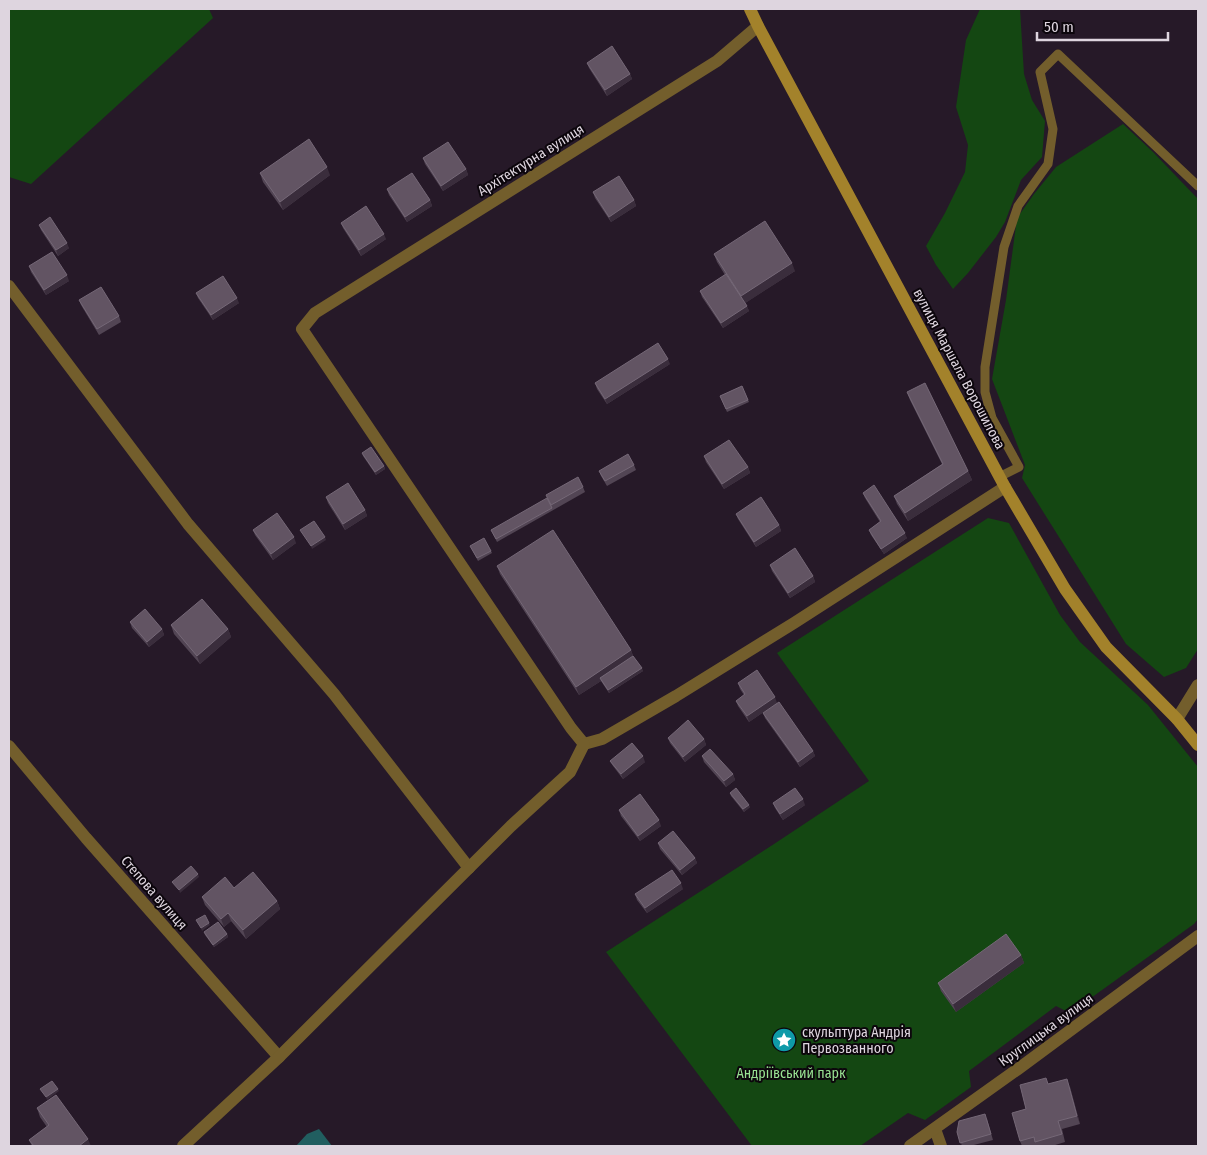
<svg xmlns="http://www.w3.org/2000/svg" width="1207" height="1155" viewBox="0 0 1207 1155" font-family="'Fira Sans Condensed',sans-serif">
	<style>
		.green { fill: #144712 }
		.water { fill: #215e60 }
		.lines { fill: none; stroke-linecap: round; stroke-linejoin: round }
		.lane { stroke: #735e2c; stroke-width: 9 }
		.street { stroke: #735e2c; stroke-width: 12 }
		.secondary { stroke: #a3822b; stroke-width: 12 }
		.wall { fill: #524554 }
		.shaded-wall { fill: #3a2d3c }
		.building { fill: #625463; stroke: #756877 }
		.labels { text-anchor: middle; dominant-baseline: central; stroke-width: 4; stroke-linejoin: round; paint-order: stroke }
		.street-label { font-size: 14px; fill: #ded5df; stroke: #0c060c }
		.poi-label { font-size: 14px; fill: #ded5df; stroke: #0c060c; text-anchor: start }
		.park-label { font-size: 14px; fill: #98e292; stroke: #0c060c }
	</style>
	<rect width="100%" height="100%" fill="#261928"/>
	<g class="green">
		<path d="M9,9H209L213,18L31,184L9,177Z"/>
		<path d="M980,9H1020L1024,74L1032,100L1045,121L1042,157L1021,180L1005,222L996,237L968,273L953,289L936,265L926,246L945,213L965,172L968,145L956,107L966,40Z"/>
		<path d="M1123,124L1153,152L1198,199V649L1186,668L1164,677L1126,644L1022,478L1025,465L992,379L1006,300L1017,218L1034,194L1056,167Z"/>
		<path d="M988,518L1009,523L1060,615L1080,642L1148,705L1198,767V919L1194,924L1070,1013L1056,1006L969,1071L971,1087L925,1120L908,1113L860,1146H752L606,952L774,844L869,781L777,653Z"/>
	</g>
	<path class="water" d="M319,1129L332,1146H296L307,1134Z"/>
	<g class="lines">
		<path class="lane" d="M999,477L1019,467L992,418L985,392V367L1004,247L1018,206L1048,164L1053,129L1040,72L1058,54L1198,186"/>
		<g class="street">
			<path d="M758,26L717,61L315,313L302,329L571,728L584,744L602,739L676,696L794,623L1005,487"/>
			<path d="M9,286L188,524L334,694L469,868"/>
			<path d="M1177,719L1198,685"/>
			<path d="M9,746L86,838L279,1057"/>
			<path d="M935,1129L941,1146"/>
			<path d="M183,1146L279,1057L511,826L570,772L584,744"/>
			<path d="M910,1146L1018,1069L1198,936"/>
		</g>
		<path class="secondary" d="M750,9L758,26L1005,487L1065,589L1106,647L1177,719L1198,745"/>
	</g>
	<g class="wall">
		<path d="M587,63L630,74L632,79L607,96L589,68Z"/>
		<path d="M423,158L466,169L468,175L443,191L425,164Z"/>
		<path d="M260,173L330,175L283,210L263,182Z"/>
		<path d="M387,189L430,200L432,206L407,222L389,195Z"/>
		<path d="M593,192L634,200L636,206L611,222L595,198Z"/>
		<path d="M341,223L386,239L361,256L343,228Z"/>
		<path d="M39,225L69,248L58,256L41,230Z"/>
		<path d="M714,254L795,271L745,303L749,311L723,328L702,297L700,291L725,275L717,262Z"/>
		<path d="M29,266L69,281L46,295L31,272Z"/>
		<path d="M196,293L239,303L213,320L198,298Z"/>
		<path d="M79,300L119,316L121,322L99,335L81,305Z"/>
		<path d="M670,364L607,404L597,389L595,383Z"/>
		<path d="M742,386L749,402L727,412L720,396Z"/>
		<path d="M907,392L968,471L972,480L908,521L897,504L894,496L942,464L910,400Z"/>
		<path d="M362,453L384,466L385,469L376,475L363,456Z"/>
		<path d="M704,456L748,467L750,473L724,489L706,462Z"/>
		<path d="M634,465L636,470L607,486L601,476L599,471Z"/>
		<path d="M583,487L585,492L497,542L491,530Z"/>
		<path d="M863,493L907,538L884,554L871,535L869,530L880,522L865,498Z"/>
		<path d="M326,497L365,510L367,516L345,530L328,503Z"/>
		<path d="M736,514L779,525L781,531L756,547L738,519Z"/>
		<path d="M253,530L296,543L273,560L255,535Z"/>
		<path d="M470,546L491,551L492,553L478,561Z"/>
		<path d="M770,565L813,576L815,582L790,598L772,571Z"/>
		<path d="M497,566L631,650L633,656L643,671L609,693L601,681L579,695L500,574Z"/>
		<path d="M130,622L162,629L164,635L149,647L132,628Z"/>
		<path d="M171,625L228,629L231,637L200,664L174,634Z"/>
		<path d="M738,683L777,703L749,722L738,706L736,701L744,695L740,689Z"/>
		<path d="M763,713L813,751L815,756L800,767L765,718Z"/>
		<path d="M668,738L704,739L706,745L685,762L670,743Z"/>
		<path d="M702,756L733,774L735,780L726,787L704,762Z"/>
		<path d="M610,761L645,762L623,779L613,766Z"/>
		<path d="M730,793L750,807L744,812L731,796Z"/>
		<path d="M773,803L805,805L783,820L775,808Z"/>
		<path d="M619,810L661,826L640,841L621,816Z"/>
		<path d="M658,843L695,858L697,863L682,875L660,849Z"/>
		<path d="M234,888L277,901L280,909L246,939L231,921L224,927L205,905L202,897Z"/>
		<path d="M683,889L647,913L637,900L635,894Z"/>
		<path d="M204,932L227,934L228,937L214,947L205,935Z"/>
		<path d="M1021,955L1024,963L956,1012L941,991L938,983Z"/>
		<path d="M1048,1084L1070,1087L1080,1124L1062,1129L1065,1142L1052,1146H1037V1145L1033,1146H1022L1020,1141L1026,1109Z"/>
		<path d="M37,1108L91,1146H32L29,1140L47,1127L40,1117Z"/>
		<path d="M987,1119L993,1140L970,1146H962L957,1132Z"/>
	</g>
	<g class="shaded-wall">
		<path d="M630,74L632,79L607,96L605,90Z"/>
		<path d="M327,167L330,175L283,210L280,202Z"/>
		<path d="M466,169L468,175L443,191L441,186Z"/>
		<path d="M430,200L432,206L407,222L405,217Z"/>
		<path d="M634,200L636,206L611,222L609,217Z"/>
		<path d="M384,234L386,239L361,256L359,250Z"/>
		<path d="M67,243L69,248L58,256L56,250Z"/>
		<path d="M792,263L795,271L744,304L741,296Z"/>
		<path d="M67,275L69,281L46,295L44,290Z"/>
		<path d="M237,298L239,303L213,320L211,315Z"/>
		<path d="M747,306L749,311L723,328L721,323Z"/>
		<path d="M668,359L670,364L607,404L605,399Z"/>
		<path d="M384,466L385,469L376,475L375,472Z"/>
		<path d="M748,467L750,473L724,489L722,484Z"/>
		<path d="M968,471L972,480L908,521L905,513Z"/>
		<path d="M365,510L367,516L345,530L343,524Z"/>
		<path d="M779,525L781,531L756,547L754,542Z"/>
		<path d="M905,533L907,538L884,554L881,549Z"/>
		<path d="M294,537L296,543L273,560L271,554Z"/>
		<path d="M325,537L326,540L312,549L311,546Z"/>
		<path d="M813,576L815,582L790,598L788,593Z"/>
		<path d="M162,629L164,635L149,647L147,642Z"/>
		<path d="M228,629L231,637L200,664L197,656Z"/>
		<path d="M631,650L634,659L600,678L601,681L579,695L576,687Z"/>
		<path d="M642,668L643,671L609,693L608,690Z"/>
		<path d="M775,697L777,703L749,722L747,716Z"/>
		<path d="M704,739L706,745L685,762L683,757Z"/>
		<path d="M813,751L815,756L800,767L798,762Z"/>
		<path d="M643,756L645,762L623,779L621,774Z"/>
		<path d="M733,774L735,780L726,787L724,781Z"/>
		<path d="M803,799L805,805L783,820L780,814Z"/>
		<path d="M749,805L750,807L744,812L743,809Z"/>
		<path d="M659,820L661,826L640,841L638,836Z"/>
		<path d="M695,858L697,863L682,875L680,870Z"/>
		<path d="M198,874L199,877L180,893L179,890Z"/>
		<path d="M681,883L683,889L647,913L645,908Z"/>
		<path d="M277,901L280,909L246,939L243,930Z"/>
		<path d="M228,913L231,921L224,927L221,919Z"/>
		<path d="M209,923L210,925L202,931L201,928Z"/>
		<path d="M227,934L228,937L214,947L213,945Z"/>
		<path d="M1021,955L1024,963L956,1012L953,1004Z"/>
		<path d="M1067,1079L1070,1087L1080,1124L1077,1116Z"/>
		<path d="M58,1089L59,1091L47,1100L46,1097Z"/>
		<path d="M88,1139L91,1146H79Z"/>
	</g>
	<g class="building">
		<path d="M612,46L630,74L605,90L587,63Z"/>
		<path d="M309,139L327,167L280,202L260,173Z"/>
		<path d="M448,142L466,169L441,186L423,158Z"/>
		<path d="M412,173L430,200L405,217L387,189Z"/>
		<path d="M619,176L634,200L609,217L593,192Z"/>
		<path d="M366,206L384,234L359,250L341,223Z"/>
		<path d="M50,217L67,243L56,250L39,225Z"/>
		<path d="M765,221L792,263L741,296L714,254Z"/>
		<path d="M52,252L67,275L44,290L29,266Z"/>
		<path d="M726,274L747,306L721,323L700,291Z"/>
		<path d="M223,276L237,298L211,315L196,293Z"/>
		<path d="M101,287L119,316L97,329L79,300Z"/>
		<path d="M658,343L668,359L605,399L595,383Z"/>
		<path d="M925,383L968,471L905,513L894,496L943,464L907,392Z"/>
		<path d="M742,386L748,400L726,409L720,396Z"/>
		<path d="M729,440L748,467L722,484L704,456Z"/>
		<path d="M371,447L384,466L375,472L362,453Z"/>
		<path d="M628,454L634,465L605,481L599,471Z"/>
		<path d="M578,477L583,487L551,505L546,495Z"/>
		<path d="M348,483L365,510L343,524L326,497Z"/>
		<path d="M874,485L905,533L881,549L869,530L881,521L863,493Z"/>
		<path d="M761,497L779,525L754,542L736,514Z"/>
		<path d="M547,498L552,508L496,539L491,530Z"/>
		<path d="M277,513L294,537L271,554L253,530Z"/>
		<path d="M314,521L325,537L311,546L300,530Z"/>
		<path d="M553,530L631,650L576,687L497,566Z"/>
		<path d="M484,538L491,551L477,558L470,546Z"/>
		<path d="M795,548L813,576L788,593L770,565Z"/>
		<path d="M202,599L228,629L197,656L171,625Z"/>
		<path d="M145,609L162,629L147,642L130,622Z"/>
		<path d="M633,656L642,668L608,690L600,678Z"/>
		<path d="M757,670L775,697L747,716L736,701L745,694L738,683Z"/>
		<path d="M779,702L813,751L798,762L763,713Z"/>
		<path d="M688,720L704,739L683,757L668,738Z"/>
		<path d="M632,743L643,756L621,774L610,761Z"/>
		<path d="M710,749L733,774L724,781L702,756Z"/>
		<path d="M736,788L749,805L743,809L730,793Z"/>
		<path d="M795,788L803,799L780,814L773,803Z"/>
		<path d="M640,794L659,820L638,836L619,810Z"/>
		<path d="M673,831L695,858L680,870L658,843Z"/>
		<path d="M191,866L198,874L179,890L172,882Z"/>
		<path d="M672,870L681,883L645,908L635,894Z"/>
		<path d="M253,872L277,901L243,930L228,913L221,919L202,897L225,877L234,888Z"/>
		<path d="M205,915L209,923L201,928L196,920Z"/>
		<path d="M218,922L227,934L213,945L204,932Z"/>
		<path d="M1006,934L1021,955L953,1004L938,983Z"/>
		<path d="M1046,1078L1048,1084L1067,1079L1077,1116L1058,1121L1062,1134L1035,1142L1034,1137L1020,1141L1012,1113L1026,1109L1020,1085Z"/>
		<path d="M52,1081L58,1089L46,1097L40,1089Z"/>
		<path d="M56,1095L88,1139L79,1146H34L29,1140L49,1125L37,1108Z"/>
		<path d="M985,1114L991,1134L960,1143L957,1132L959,1121Z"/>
	</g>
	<defs>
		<g id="sight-disc" transform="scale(1.25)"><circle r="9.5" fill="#0f9aa8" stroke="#0c060c"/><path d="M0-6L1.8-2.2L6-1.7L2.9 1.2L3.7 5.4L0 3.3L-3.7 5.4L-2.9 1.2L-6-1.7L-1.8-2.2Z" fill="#fff"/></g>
	</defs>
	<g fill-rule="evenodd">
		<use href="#sight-disc" x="784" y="1040"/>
	</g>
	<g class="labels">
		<g class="street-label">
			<text transform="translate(531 160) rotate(-32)">Архітектурна вулиця</text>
			<text transform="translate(959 369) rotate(62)">вулиця Маршала Ворошилова</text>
			<text transform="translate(154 893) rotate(49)">Степова вулиця</text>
			<text transform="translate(1046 1030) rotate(-36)">Круглицька вулиця</text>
		</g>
		<g class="poi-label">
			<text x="802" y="1032">скульптура Андрія<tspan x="802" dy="16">Первозванного</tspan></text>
		</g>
		<g class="park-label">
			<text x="791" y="1073">Андріївський парк</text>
		</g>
	</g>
	<rect width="1207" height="1155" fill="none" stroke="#ded5df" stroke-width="20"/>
	<path d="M1037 32v8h131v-8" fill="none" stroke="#ded5df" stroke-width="2.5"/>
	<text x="1044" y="32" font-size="15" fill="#ded5df" stroke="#0c060c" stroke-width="4" paint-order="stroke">50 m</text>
</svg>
